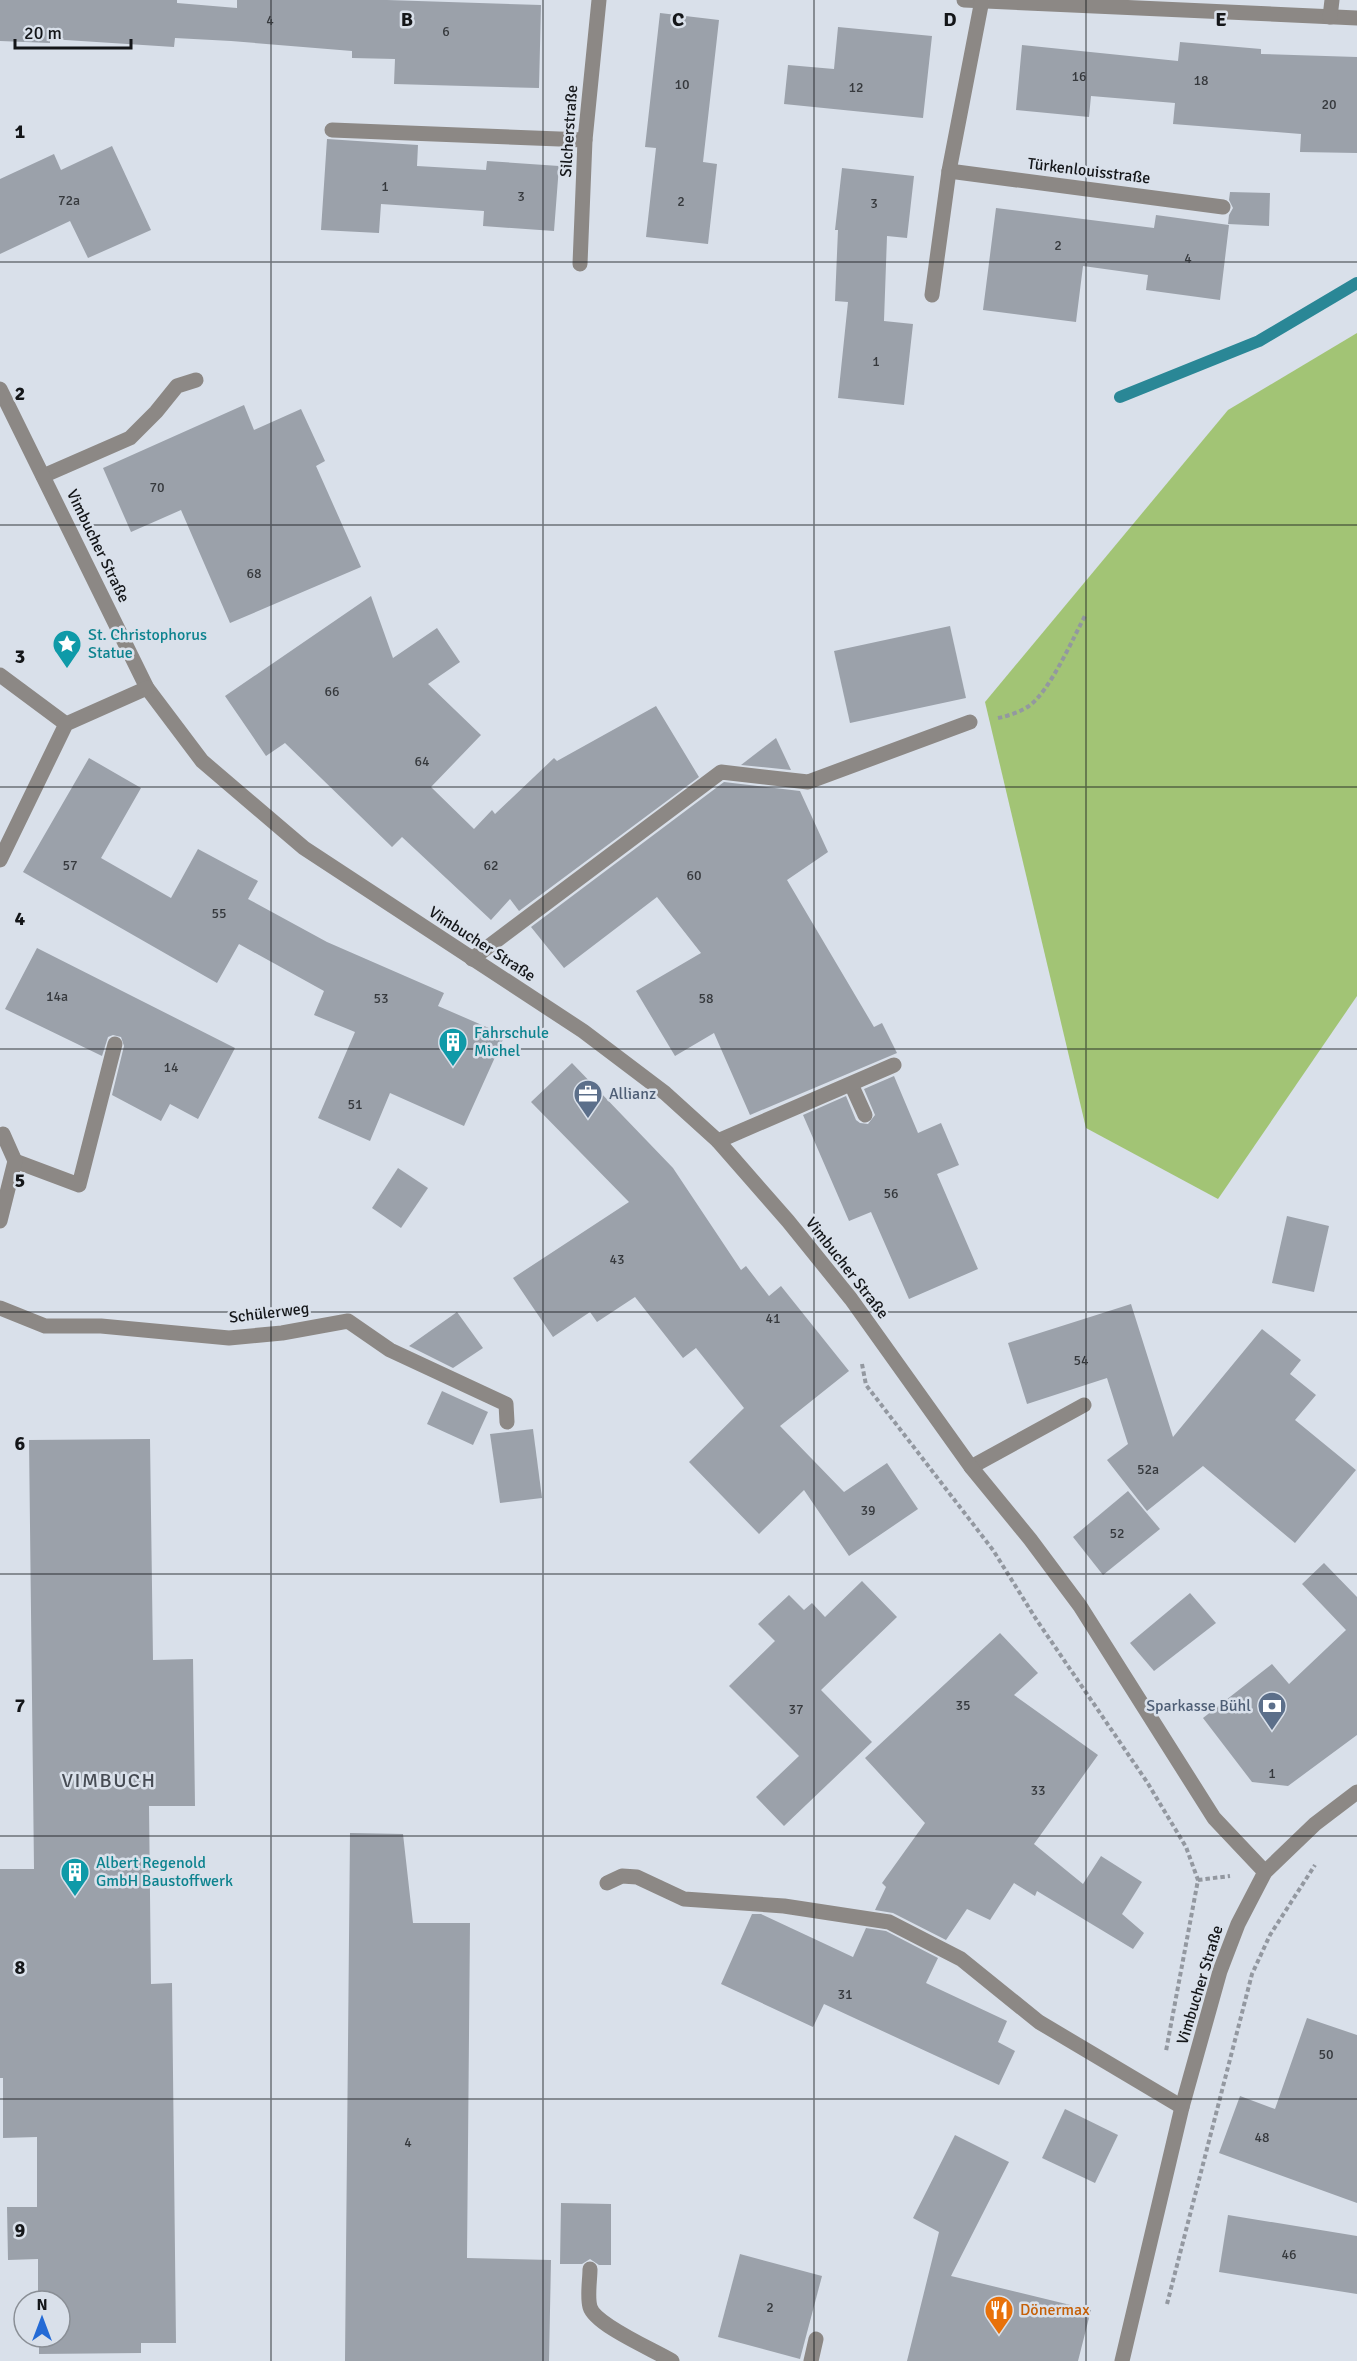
<svg xmlns="http://www.w3.org/2000/svg" width="1357" height="2361" viewBox="0 0 1357 2361" font-family="Signika,sans-serif">
	<style>
		.green { fill: #a2c475 }
		.lines { fill: none; stroke-linecap: round; stroke-linejoin: round }
		.stream { stroke: #2a8796; stroke-width: 12 }
		.building { fill: #9ba1aa }
		.path { stroke: #9398a0; stroke-width: 4; stroke-dasharray: 4.5 3; stroke-linecap: butt }
		.service { stroke: #8c8885; stroke-width: 15 }
		.minor { stroke: #8c8885; stroke-width: 15 }
		.tertiary { stroke: #8c8885; stroke-width: 15 }
		.grid { fill: none; stroke: #141619; stroke-width: 1.5; stroke-opacity: 0.55 }
		.labels { text-anchor: middle; dominant-baseline: central; stroke-width: 5; stroke-linejoin: round; paint-order: stroke }
		.number-label { font-size: 14px; fill: #36393d }
		.street-label { font-size: 16px; fill: #141619; stroke: #d9e0ea }
		.culture-label { font-size: 16px; fill: #0d838f; stroke: #d9e0ea; text-anchor: start }
		.service-label { font-size: 16px; fill: #4e5e75; stroke: #d9e0ea; text-anchor: start }
		.food-label { font-size: 16px; fill: #c56008; stroke: #d9e0ea; text-anchor: start }
		.quarter-label { font-size: 20px; letter-spacing: 1.5px; fill: #464b53; stroke: #d9e0ea }
		.grid-label { font-size: 20px; text-anchor: middle; font-weight: bold; fill: #141619; stroke: #d9e0ea; stroke-width: 5; stroke-linejoin: round; paint-order: stroke }
	</style>
	<rect width="100%" height="100%" fill="#d9e0ea"/>
	<path class="green" d="M1357,333V996L1218,1199L1086,1128L985,702L1228,410Z"/>
	<g class="lines">
		<path class="stream" d="M1120,397L1259,341L1357,283"/>
	</g>
	<g class="building">
		<path d="M0,0H177V3L237,8V0H387L541,5L539,88L394,84L395,59L352,58V51L231,41L175,38L174,47L50,39V43L0,41Z"/>
		<path d="M660,13L719,20L703,162L717,164L708,244L646,237L656,148L645,147Z"/>
		<path d="M838,27L932,36L923,118L784,104L788,65L834,69Z"/>
		<path d="M1180,42L1261,49V54L1357,57V153L1300,152L1301,134L1173,124L1175,103L1091,96L1089,117L1016,110L1022,45L1178,61Z"/>
		<path d="M327,139L418,145L417,166L486,170L487,161L559,166L554,231L483,226L484,211L381,204L379,233L321,230Z"/>
		<path d="M112,146L151,230L88,258L70,221L0,254V179L54,154L61,170Z"/>
		<path d="M842,168L914,176L907,238L887,236L884,321L913,324L904,405L838,398L848,302L835,301L838,230H835Z"/>
		<path d="M1230,192L1270,193L1269,226L1228,224L1229,215L1233,208L1229,200Z"/>
		<path d="M996,208L1154,228L1156,215L1229,225L1220,300L1146,290L1148,275L1083,266L1076,322L983,310Z"/>
		<path d="M244,405L254,430L301,409L325,461L316,466L361,567L230,623L181,510L131,532L103,468Z"/>
		<path d="M371,596L393,658L437,628L460,662L428,684L481,735L431,787L474,829L492,810L495,814L554,758L557,761L656,706L699,777L519,911L510,899L491,920L402,837L392,847L285,743L266,756L225,696Z"/>
		<path d="M950,626L966,698L850,723L834,651Z"/>
		<path d="M776,738L791,770L741,765Z"/>
		<path d="M89,758L141,788L101,858L171,898L198,849L258,881L248,899L327,942L444,993L438,1006L505,1035L464,1126L390,1093L370,1141L318,1118L355,1032L314,1015L324,991L239,944L217,983L23,872Z"/>
		<path d="M724,782L800,791L828,852L787,880L874,1027L882,1023L897,1053L750,1115L714,1033L675,1056L636,991L701,953L657,897L564,968L531,927Z"/>
		<path d="M37,948L235,1048L198,1119L170,1104L161,1121L112,1095L124,1046L121,1037L113,1035L108,1037L102,1056L5,1009Z"/>
		<path d="M572,1063L673,1168L741,1270L746,1266L769,1296L781,1286L849,1371L780,1426L844,1492L887,1463L918,1509L849,1556L804,1490L759,1534L689,1462L744,1408L696,1348L683,1358L635,1297L597,1322L590,1312L553,1337L513,1278L629,1202L531,1102Z"/>
		<path d="M894,1076L918,1133L941,1123L959,1165L937,1174L978,1269L909,1299L871,1212L849,1221L803,1115L846,1096L856,1120L860,1123L868,1124L875,1115L864,1089Z"/>
		<path d="M398,1168L428,1188L401,1228L372,1208Z"/>
		<path d="M1287,1216L1329,1226L1314,1292L1272,1283Z"/>
		<path d="M1131,1304L1173,1437L1262,1329L1301,1360L1290,1374L1316,1395L1295,1420L1356,1470L1295,1543L1203,1466L1147,1511L1107,1460L1128,1444L1107,1378L1027,1404L1008,1343Z"/>
		<path d="M457,1312L483,1348L453,1368L409,1346Z"/>
		<path d="M442,1391L488,1412L473,1445L427,1424Z"/>
		<path d="M533,1429L542,1498L500,1503L490,1434Z"/>
		<path d="M150,1439L153,1660L193,1659L195,1806H149L151,1984L172,1983L176,2343H141V2353L39,2354V2337H60V2301H38V2259L8,2260L7,2207H37V2137L3,2138V2078H0V1869H34L29,1440Z"/>
		<path d="M1128,1491L1160,1529L1103,1575L1073,1537Z"/>
		<path d="M1324,1563L1357,1597V1735L1288,1786L1252,1782L1203,1718L1272,1664L1289,1684L1346,1630L1302,1584Z"/>
		<path d="M862,1581L897,1617L821,1690L872,1742L784,1826L756,1797L799,1756L729,1686L775,1641L758,1624L789,1595L804,1610L812,1603L825,1617Z"/>
		<path d="M1190,1593L1216,1623L1154,1671L1130,1643Z"/>
		<path d="M1000,1633L1038,1673L1014,1695L1098,1755L1034,1844L1083,1884L1101,1856L1142,1882L1122,1914L1144,1933L1133,1949L1037,1891L1035,1896L1014,1883L990,1920L967,1909L946,1940L893,1913L875,1910L886,1887L882,1883L925,1823L865,1758Z"/>
		<path d="M350,1833L403,1834L413,1923H470L467,2258L551,2260L549,2361H345Z"/>
		<path d="M752,1914H761L853,1957L866,1928L886,1931L938,1958L926,1983L1007,2021L998,2042L1015,2051L999,2085L824,2004L813,2027L721,1984Z"/>
		<path d="M1307,2018L1357,2035V2203L1219,2153L1240,2096L1275,2109Z"/>
		<path d="M1065,2109L1118,2135L1095,2183L1042,2158Z"/>
		<path d="M955,2135L1009,2162L951,2276L1091,2310L1078,2361H907L939,2232L913,2218Z"/>
		<path d="M561,2203L611,2204V2265H599L590,2259L582,2264H560Z"/>
		<path d="M1228,2215L1357,2236V2294L1219,2272Z"/>
		<path d="M740,2254L822,2276L800,2359L718,2337Z"/>
	</g>
	<g class="lines">
		<g class="path">
			<path d="M998,718C1008,716 1020,712 1029,706C1050,691 1073,638 1086,614"/>
			<path d="M862,1364L866,1385L993,1550L1036,1619L1147,1782L1186,1847L1198,1880L1166,2051"/>
			<path d="M1198,1880L1230,1876"/>
			<path d="M1167,2304L1252,1974L1270,1935L1315,1865"/>
		</g>
		<g class="service">
			<path d="M332,130L585,140"/>
			<path d="M43,476L130,438L156,412L177,386L196,380"/>
			<path d="M472,959L721,772L808,782L970,722"/>
			<path d="M851,1084L865,1115"/>
			<path d="M718,1141L894,1065"/>
			<path d="M15,1161L79,1185L115,1044"/>
			<path d="M971,1467L1084,1405"/>
			<path d="M607,1883L622,1876L637,1877L684,1899L784,1906L889,1922L961,1959L1039,2022L1182,2107"/>
			<path d="M590,2269C590,2280 587,2296 590,2307C595,2325 654,2350 672,2361"/>
			<path d="M811,2361L816,2339"/>
		</g>
		<g class="minor">
			<path d="M964,0L1357,18"/>
			<path d="M1330,17L1332,0"/>
			<path d="M949,171L1223,207"/>
			<path d="M580,264L585,140L599,0"/>
			<path d="M932,295L949,171L982,0"/>
			<path d="M0,389L147,688L202,761L304,848L583,1031L665,1093L718,1141L788,1221L851,1299L971,1467L1030,1539L1080,1606L1214,1818L1265,1872"/>
			<path d="M0,675L66,724"/>
			<path d="M0,860L66,724L147,688"/>
			<path d="M0,1221L15,1161L3,1134"/>
			<path d="M0,1308L45,1326H101L229,1338L282,1333L348,1321L390,1350L506,1404L507,1422"/>
		</g>
		<path class="tertiary" d="M1122,2361L1182,2107L1220,1971L1238,1924L1265,1872L1315,1824L1357,1792"/>
	</g>
	<path class="grid" d="M271,0V2361M543,0V2361M814,0V2361M1086,0V2361M0,262H1357M0,525H1357M0,787H1357M0,1049H1357M0,1312H1357M0,1574H1357M0,1836H1357M0,2099H1357"/>
	<defs>
		<g id="sight-pin" transform="scale(1.5)"><path d="M0 17L-7.5 6A9.5 9.5 0 1 1 7.5 6Z" fill="#0f9aa8" stroke="#d9e0ea"/><path d="M0-6L1.8-2.2L6-1.7L2.9 1.2L3.7 5.4L0 3.3L-3.7 5.4L-2.9 1.2L-6-1.7L-1.8-2.2Z" fill="#fff"/></g>
		<g id="building-pin" transform="scale(1.5)"><path d="M0 17L-7.5 6A9.5 9.5 0 1 1 7.5 6Z" fill="#0f9aa8" stroke="#d9e0ea"/><path d="M-4-6H4V6H1V3H-1V6H-4ZM-2.5-4.3h1.7v1.8h-1.7ZM.8-4.3h1.7v1.8H.8ZM-2.5-1h1.7V.8h-1.7ZM.8-1h1.7V.8H.8Z" fill="#fff"/></g>
		<g id="office-pin" transform="scale(1.5)"><path d="M0 17L-7.5 6A9.5 9.5 0 1 1 7.5 6Z" fill="#5c6f8a" stroke="#d9e0ea"/><path d="M-6-3h4V-5.5h4V-3h4V5H-6ZM-1-4.5V-3h2v-1.5ZM-6 0V1H6V0Z" fill="#fff"/></g>
		<g id="bank-pin" transform="scale(1.5)"><path d="M0 17L-7.5 6A9.5 9.5 0 1 1 7.5 6Z" fill="#5c6f8a" stroke="#d9e0ea"/><path d="M-6-4H6V4H-6ZM0-2.3a2.3 2.3 0 1 0 0 4.6a2.3 2.3 0 1 0 0-4.6Z" fill="#fff"/></g>
		<g id="restaurant-pin" transform="scale(1.5)"><path d="M0 17L-7.5 6A9.5 9.5 0 1 1 7.5 6Z" fill="#e8710a" stroke="#d9e0ea"/><path d="M-5-6h1v4h1v-4h1v4h1v-4h1v5L-1.5 .5V6h-2V.5L-5-1ZM5-6V6H3V1.5H1.5Q1.5-4 5-6Z" fill="#fff"/></g>
	</defs>
	<g fill-rule="evenodd">
		<use href="#sight-pin" x="67" y="644"/>
		<use href="#building-pin" x="453" y="1042"/>
		<use href="#office-pin" x="588" y="1094"/>
		<use href="#bank-pin" x="1272" y="1706"/>
		<use href="#building-pin" x="75" y="1872"/>
		<use href="#restaurant-pin" x="999" y="2310"/>
	</g>
	<g class="labels">
		<g class="number-label">
			<text x="270" y="20">4</text>
			<text x="446" y="31">6</text>
			<text x="1079" y="76">16</text>
			<text x="1201" y="80">18</text>
			<text x="682" y="84">10</text>
			<text x="856" y="87">12</text>
			<text x="1329" y="104">20</text>
			<text x="385" y="186">1</text>
			<text x="521" y="196">3</text>
			<text x="69" y="200">72a</text>
			<text x="681" y="201">2</text>
			<text x="874" y="203">3</text>
			<text x="1058" y="245">2</text>
			<text x="1188" y="258">4</text>
			<text x="876" y="361">1</text>
			<text x="157" y="487">70</text>
			<text x="254" y="573">68</text>
			<text x="332" y="691">66</text>
			<text x="422" y="761">64</text>
			<text x="70" y="865">57</text>
			<text x="491" y="865">62</text>
			<text x="694" y="875">60</text>
			<text x="219" y="913">55</text>
			<text x="57" y="996">14a</text>
			<text x="381" y="998">53</text>
			<text x="706" y="998">58</text>
			<text x="171" y="1067">14</text>
			<text x="355" y="1104">51</text>
			<text x="891" y="1193">56</text>
			<text x="617" y="1259">43</text>
			<text x="773" y="1318">41</text>
			<text x="1081" y="1360">54</text>
			<text x="1148" y="1469">52a</text>
			<text x="868" y="1510">39</text>
			<text x="1117" y="1533">52</text>
			<text x="963" y="1705">35</text>
			<text x="796" y="1709">37</text>
			<text x="1272" y="1773">1</text>
			<text x="1038" y="1790">33</text>
			<text x="845" y="1994">31</text>
			<text x="1326" y="2054">50</text>
			<text x="1262" y="2137">48</text>
			<text x="408" y="2142">4</text>
			<text x="1289" y="2254">46</text>
			<text x="770" y="2307">2</text>
		</g>
		<g class="street-label">
			<text transform="translate(569 131) rotate(-86)">Silcherstraße</text>
			<text transform="translate(1089 171) rotate(7)">Türkenlouisstraße</text>
			<text transform="translate(98 546) rotate(64)">Vimbucher Straße</text>
			<text transform="translate(482 944) rotate(33)">Vimbucher Straße</text>
			<text transform="translate(847 1268) rotate(52)">Vimbucher Straße</text>
			<text transform="translate(269 1313) rotate(-7)">Schülerweg</text>
			<text transform="translate(1200 1985) rotate(-73)">Vimbucher Straße</text>
		</g>
		<g class="culture-label">
			<text x="88" y="635">St. Christophorus<tspan x="88" dy="18">Statue</tspan></text>
			<text x="474" y="1033">Fahrschule<tspan x="474" dy="18">Michel</tspan></text>
			<text x="96" y="1863">Albert Regenold<tspan x="96" dy="18">GmbH Baustoffwerk</tspan></text>
		</g>
		<g class="service-label">
			<text x="609" y="1094">Allianz</text>
			<text x="1251" y="1706" text-anchor="end">Sparkasse Bühl</text>
		</g>
		<g class="food-label">
			<text x="1020" y="2310">Dönermax</text>
		</g>
		<g class="quarter-label">
			<text x="109" y="1780">VIMBUCH</text>
		</g>
	</g>
	<g class="grid-label">
		<text x="407" y="26">B</text>
		<text x="678" y="26">C</text>
		<text x="950" y="26">D</text>
		<text x="1221" y="26">E</text>
		<text x="20" y="138">1</text>
		<text x="20" y="400">2</text>
		<text x="20" y="663">3</text>
		<text x="20" y="925">4</text>
		<text x="20" y="1187">5</text>
		<text x="20" y="1450">6</text>
		<text x="20" y="1712">7</text>
		<text x="20" y="1974">8</text>
		<text x="20" y="2237">9</text>
	</g>
	<g transform="translate(42 2319)"><circle r="28" fill="#d9e0ea" stroke="#8a8f96" stroke-width="1.5"/>
	<path d="M0-4.5L10 22L0 15L-10 22Z" fill="#246ad5"/>
	<text y="-9" font-size="16" font-weight="bold" text-anchor="middle" fill="#141619">N</text>
	</g>
	<path d="M15 39v9h116v-9" fill="none" stroke="#141619" stroke-width="3"/>
	<text x="24" y="39" font-size="18" fill="#141619" stroke="#d9e0ea" stroke-width="4.5" paint-order="stroke">20 m</text>
</svg>
